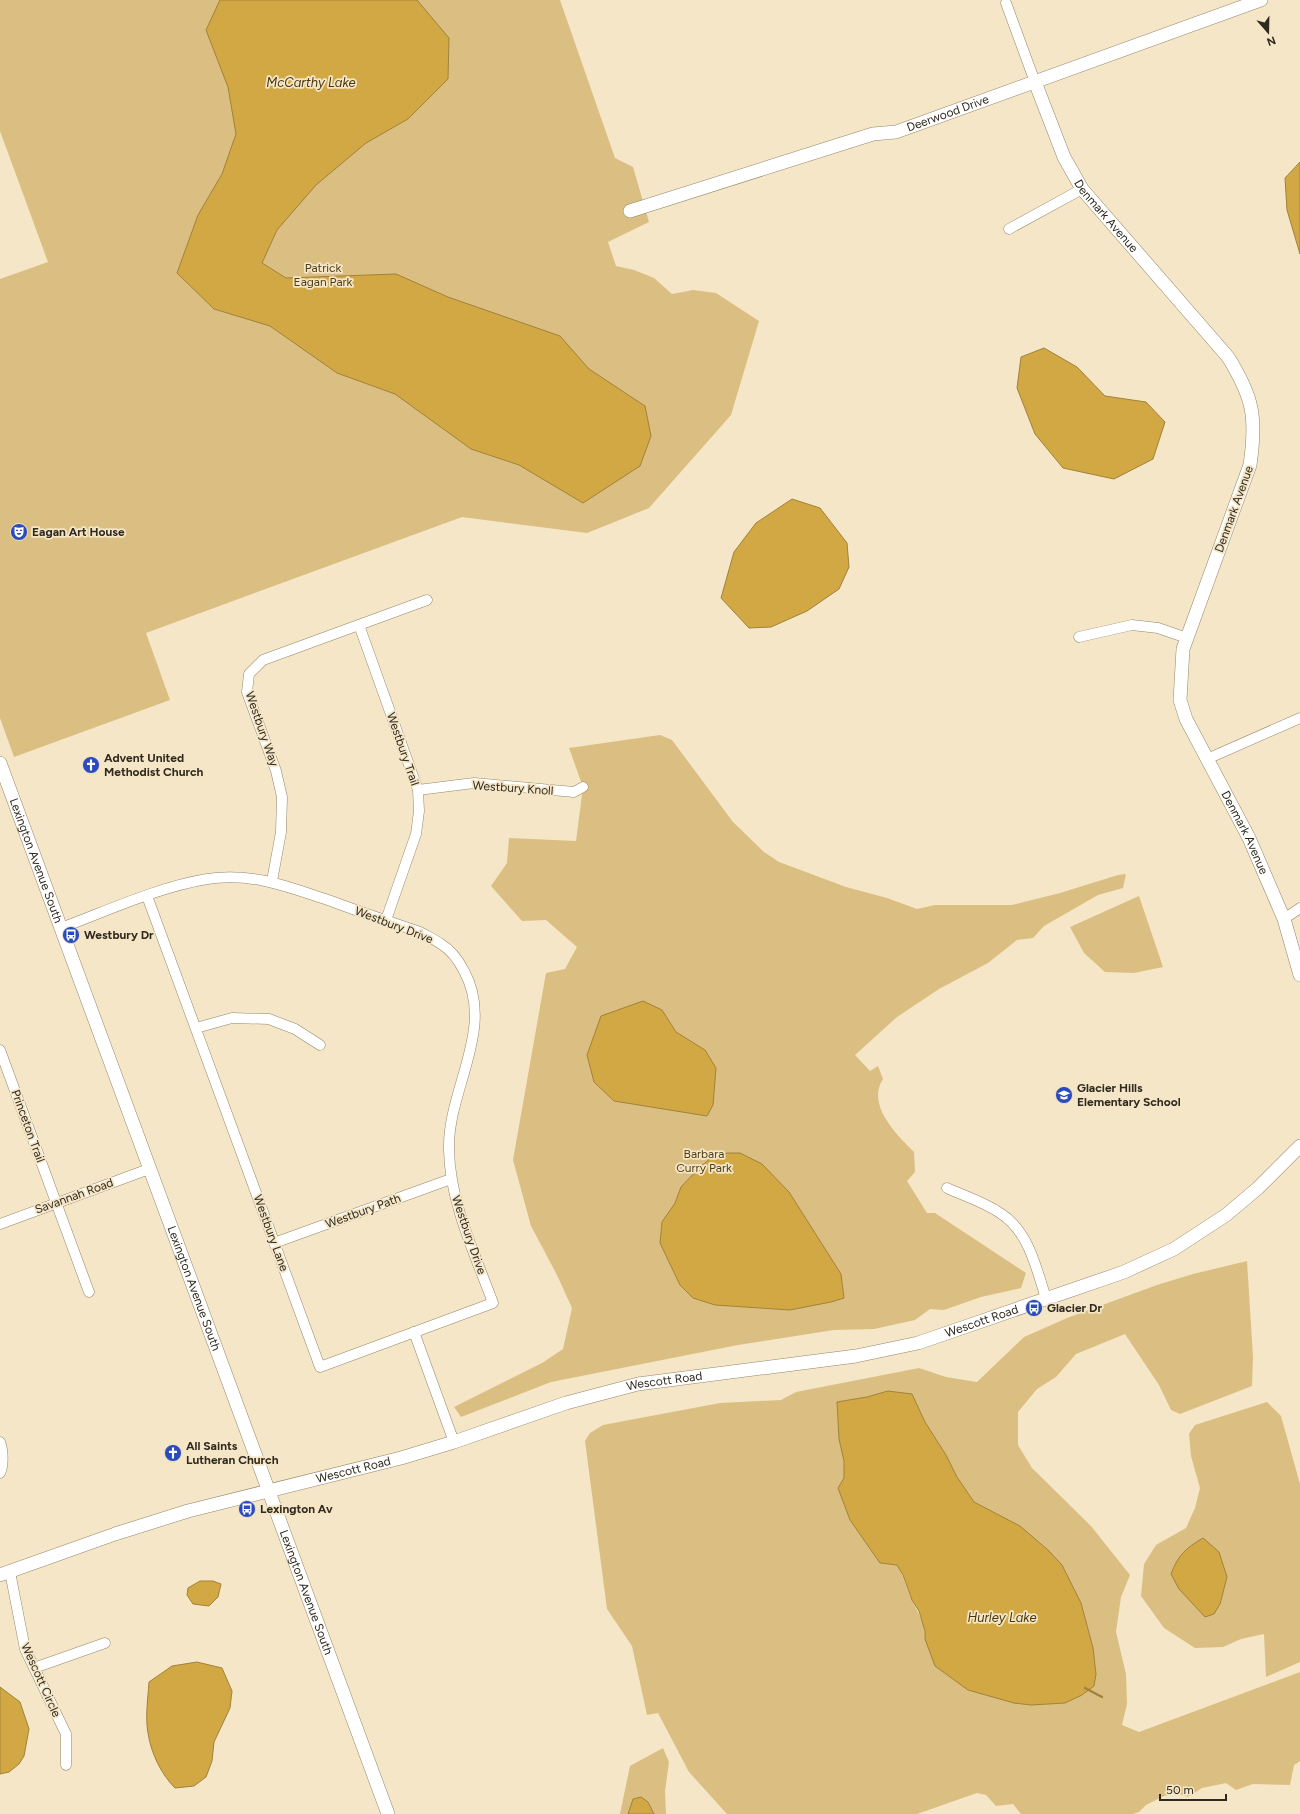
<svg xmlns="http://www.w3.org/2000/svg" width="1300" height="1814" viewBox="0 0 1300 1814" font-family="Figtree,sans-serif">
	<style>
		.green { fill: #dbbf82; fill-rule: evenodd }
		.water { fill: #d2a845; stroke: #a18239 }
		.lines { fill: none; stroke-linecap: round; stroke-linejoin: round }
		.stream { stroke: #a18239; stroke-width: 2.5 }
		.minor-casing { stroke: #94876a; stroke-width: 11 }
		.tertiary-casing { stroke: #94876a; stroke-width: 14 }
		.minor { stroke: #fff; stroke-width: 10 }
		.tertiary { stroke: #fff; stroke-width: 13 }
		.labels { text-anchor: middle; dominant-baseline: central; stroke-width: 3.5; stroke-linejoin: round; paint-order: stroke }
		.street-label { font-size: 12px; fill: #2f291e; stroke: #f4e6c7 }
		.park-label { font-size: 12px; fill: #4f3e15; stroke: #f4e6c7 }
		.poi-label { font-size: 12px; font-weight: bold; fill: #2f291e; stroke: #f4e6c7; text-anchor: start }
		.water-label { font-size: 13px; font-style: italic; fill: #48370d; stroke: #f4e6c7 }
	</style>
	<rect width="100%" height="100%" fill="#f4e6c7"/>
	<g class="green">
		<path d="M0,0H560L615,158L633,167L649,222L608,242L616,266L634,270L654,278L672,294L693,290L716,293L759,321L731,415L649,508L587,533L462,517L146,633L170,700L14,757L0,718V279L48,262L0,131Z"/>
		<path d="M660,735L672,740L733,822L764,852L779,862L846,887L887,898L917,909L935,905H1012L1060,893L1118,875L1126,874L1123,888L1098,895L1044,926L1033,938L1017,940L988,963L939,989L897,1017L855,1055L870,1071L878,1066L883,1079C866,1105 897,1135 914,1152L915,1172L907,1181L927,1213H935L1026,1273L1021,1288L981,1297L944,1310L930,1309L915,1320L874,1329L834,1330L738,1345L551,1382L461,1417L454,1407L542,1363L563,1349L572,1308L557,1275L531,1226L513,1160L546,973L565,969L577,947L546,920L522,921L491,886L507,863L509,838L576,841L583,787L569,748Z"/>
		<path d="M1139,896L1163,967L1134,973L1105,972L1084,953L1070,927Z"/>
		<path d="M1247,1261L1253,1357L1252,1386L1180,1414L1171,1410L1159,1385L1125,1334L1076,1354L1056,1377L1037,1389L1018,1412V1445L1032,1468L1091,1526L1130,1575L1121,1597L1116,1632L1126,1674L1127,1704L1122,1725L1139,1732L1300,1672V1761L1294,1765L1290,1785L1253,1784L1236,1790L1226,1783L1202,1788L1188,1797L1177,1793L1164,1796L1146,1805L1139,1812L1133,1814H1021L1013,1804L996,1806L986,1795L977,1793L917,1814H727L689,1772L658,1713L647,1715L632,1646L607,1609L585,1441L590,1433L603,1425L720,1403L781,1400L796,1392L919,1368L946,1377L977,1382L1024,1337L1067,1318L1157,1285L1193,1274ZM888,1391L912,1394L925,1422L946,1455L957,1477L974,1502L1020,1526L1081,1603L1093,1648L1096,1674L925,1639C926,1624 918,1613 912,1600C906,1588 904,1576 897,1565L880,1563L850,1520L838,1488L844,1478V1461L839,1439L837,1402L867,1397Z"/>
		<path d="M1267,1402L1281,1416L1300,1484V1662L1266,1677L1264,1634L1241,1639L1223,1647L1195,1648L1164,1628L1141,1596L1144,1564L1156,1545L1186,1528L1195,1508L1200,1488L1191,1456L1189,1434L1195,1425Z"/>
		<path d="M663,1748L669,1762L665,1791L666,1814H654L648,1802L633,1800L628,1814H620L630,1766Z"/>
	</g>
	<g class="water">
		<path d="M220,0H417L449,38L448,79L408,119L366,143L316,185L277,230L262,263L286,278L396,274L448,297L560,336L589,369L645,406L651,436L640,466L583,503L519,465L471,449L395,394L337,373L270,326L214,309L177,273L198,215L222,174L236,134L228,87L206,30Z"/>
		<path d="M1300,162V254L1287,210L1285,178Z"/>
		<path d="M1044,348L1077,367L1105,396L1146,402L1165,422L1153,459L1114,479L1063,468L1035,434L1017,388L1021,357Z"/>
		<path d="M792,499L820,508L847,543L849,567L839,589L807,611L771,627L749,628L721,598L734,552L756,523Z"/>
		<path d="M643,1001L662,1010L676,1032L705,1050L716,1068L713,1105L707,1116L614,1101L594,1082L587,1055L601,1016Z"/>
		<path d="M727,1153H740L762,1164L789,1192L841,1274L844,1298L831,1302L790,1310L715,1305L693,1298L680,1285L660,1243L662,1222L675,1203L681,1187L701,1166L711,1158Z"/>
		<path d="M888,1391L912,1394L925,1422L946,1455L957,1477L974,1502L1020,1526L1048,1550L1062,1565L1081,1603L1093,1648L1096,1674L1094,1686L1082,1695L1065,1703L1031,1705L1014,1703L968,1690L935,1666L925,1639V1631L919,1611L912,1600L903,1575L897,1565L880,1563L850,1520L838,1488L844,1478V1461L839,1439L837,1402L867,1397Z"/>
		<path d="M1203,1538L1219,1552L1227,1577L1220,1604L1214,1614L1205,1617L1179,1589L1171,1574C1178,1555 1186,1548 1203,1538Z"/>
		<path d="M200,1581H213L221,1584L218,1597L209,1606L193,1604L187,1595L188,1588Z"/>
		<path d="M197,1662L222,1668L232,1691L230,1708L214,1742L212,1761L206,1777L194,1786L175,1788C161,1774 151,1753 148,1733C145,1717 148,1698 149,1682L172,1666Z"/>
		<path d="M0,1687L20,1702L29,1729L24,1756L19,1764L9,1772L0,1774Z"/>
		<path d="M641,1797L648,1802L654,1814H628L633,1799Z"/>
	</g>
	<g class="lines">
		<path class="stream" d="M1085,1688L1102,1697"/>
		<g class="minor-casing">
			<g id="minor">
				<path d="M1006,3L1035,82"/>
				<path d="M1009,229L1082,189"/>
				<path d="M359,625L418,790L419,811L416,834L386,920"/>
				<path d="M1079,637L1132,625L1158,628L1187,638"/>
				<path d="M1207,759L1300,718"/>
				<path d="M418,790L474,783L574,792L583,787"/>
				<path d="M272,881L281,832L282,797L276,771L247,692L249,674L263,660L427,600"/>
				<path d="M1284,919L1300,908"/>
				<path d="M61,928C107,911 158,887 207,879C253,872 288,887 331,901C360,912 390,922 420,932C427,936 434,939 441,944C451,950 459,961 464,971C496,1029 447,1090 449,1150C450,1203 475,1254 493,1303L320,1367L147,896"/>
				<path d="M196,1028L232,1018L269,1019L295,1029L320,1045"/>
				<path d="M0,1050L89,1292"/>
				<path d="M947,1188C964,1196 984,1202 1000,1213C1029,1231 1036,1268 1046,1298"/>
				<path d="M0,1224L149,1169"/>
				<path d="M274,1243L451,1179"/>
				<path d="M414,1332L454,1442"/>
				<path d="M0,1442C3,1450 4,1465 0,1473"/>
				<path d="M10,1572L25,1649L66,1734V1765"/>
				<path d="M34,1668L105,1643"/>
			</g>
		</g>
		<g class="tertiary-casing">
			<g id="tertiary">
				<path id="s1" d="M1035,82L1064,157L1082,189L1228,357C1253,397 1257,417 1250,465L1183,649L1180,700L1186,719L1249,838L1284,919L1300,975"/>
				<path id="s2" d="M630,211L873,134L896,132L1261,0"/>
				<path id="s3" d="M0,763L388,1814"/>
				<path id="s4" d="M0,1575L115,1534L188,1511L401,1458L454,1442L566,1403L638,1384L856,1356L918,1343L1124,1272L1174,1249L1226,1215L1258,1188L1300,1146"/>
			</g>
		</g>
		<use href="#minor" class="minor"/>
		<use href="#tertiary" class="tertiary"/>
	</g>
	<defs>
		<g id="theatre-disc" transform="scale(0.9)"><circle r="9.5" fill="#2a4cbb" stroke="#f4e6c7"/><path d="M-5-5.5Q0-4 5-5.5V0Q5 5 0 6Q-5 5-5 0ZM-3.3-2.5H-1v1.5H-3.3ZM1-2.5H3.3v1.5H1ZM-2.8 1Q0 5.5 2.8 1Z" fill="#fff"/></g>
		<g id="church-disc" transform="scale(0.9)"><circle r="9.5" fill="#2a4cbb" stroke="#f4e6c7"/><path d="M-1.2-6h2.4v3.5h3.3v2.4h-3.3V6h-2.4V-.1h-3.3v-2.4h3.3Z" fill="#fff"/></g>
		<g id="bus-disc" transform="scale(0.9)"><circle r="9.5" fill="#2a4cbb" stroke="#f4e6c7"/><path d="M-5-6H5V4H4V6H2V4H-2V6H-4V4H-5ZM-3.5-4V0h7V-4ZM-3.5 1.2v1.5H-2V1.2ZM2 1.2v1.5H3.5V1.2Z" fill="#fff"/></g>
		<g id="school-disc" transform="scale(0.9)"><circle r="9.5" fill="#2a4cbb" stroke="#f4e6c7"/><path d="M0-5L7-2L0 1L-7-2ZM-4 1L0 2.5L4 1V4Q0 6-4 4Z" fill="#fff"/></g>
	</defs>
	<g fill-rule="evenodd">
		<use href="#theatre-disc" x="19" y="532"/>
		<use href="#church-disc" x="91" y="765"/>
		<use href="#bus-disc" x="71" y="935"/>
		<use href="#school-disc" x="1064" y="1095"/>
		<use href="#bus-disc" x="1034" y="1308"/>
		<use href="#church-disc" x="173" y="1453"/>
		<use href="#bus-disc" x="247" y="1509"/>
	</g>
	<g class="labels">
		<g class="street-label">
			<text stroke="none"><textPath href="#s2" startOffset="333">Deerwood Drive</textPath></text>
			<text stroke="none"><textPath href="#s1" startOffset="153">Denmark Avenue</textPath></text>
			<text transform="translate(1234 509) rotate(-70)">Denmark Avenue</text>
			<text transform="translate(262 729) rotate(71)">Westbury Way</text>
			<text transform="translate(403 749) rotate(71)">Westbury Trail</text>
			<text transform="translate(513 788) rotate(4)">Westbury Knoll</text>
			<text stroke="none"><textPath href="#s1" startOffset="848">Denmark Avenue</textPath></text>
			<text stroke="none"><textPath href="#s3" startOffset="104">Lexington Avenue South</textPath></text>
			<text transform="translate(394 925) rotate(21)">Westbury Drive</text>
			<text transform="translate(28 1126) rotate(70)">Princeton Trail</text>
			<text transform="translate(74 1196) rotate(-20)">Savannah Road</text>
			<text transform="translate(363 1211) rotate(-20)">Westbury Path</text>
			<text transform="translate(271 1233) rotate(70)">Westbury Lane</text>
			<text transform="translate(469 1235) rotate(71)">Westbury Drive</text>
			<text stroke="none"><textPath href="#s3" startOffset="560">Lexington Avenue South</textPath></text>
			<text stroke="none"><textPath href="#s4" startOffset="1017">Wescott Road</textPath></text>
			<text stroke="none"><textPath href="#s4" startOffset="693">Wescott Road</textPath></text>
			<text stroke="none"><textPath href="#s4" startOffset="369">Wescott Road</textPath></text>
			<text stroke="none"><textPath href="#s3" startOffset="884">Lexington Avenue South</textPath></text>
			<text transform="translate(41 1680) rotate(66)">Wescott Circle</text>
		</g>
		<g class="park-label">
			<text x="323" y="268">Patrick<tspan x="323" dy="14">Eagan Park</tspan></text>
			<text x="704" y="1154">Barbara<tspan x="704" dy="14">Curry Park</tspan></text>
		</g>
		<g class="poi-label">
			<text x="32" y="532">Eagan Art House</text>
			<text x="104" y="758">Advent United<tspan x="104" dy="14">Methodist Church</tspan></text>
			<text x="84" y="935">Westbury Dr</text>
			<text x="1077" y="1088">Glacier Hills<tspan x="1077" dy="14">Elementary School</tspan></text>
			<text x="1047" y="1308">Glacier Dr</text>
			<text x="186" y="1446">All Saints<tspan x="186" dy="14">Lutheran Church</tspan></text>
			<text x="260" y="1509">Lexington Av</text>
		</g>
		<g class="water-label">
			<text x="311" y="82">McCarthy Lake</text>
			<text x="1002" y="1617">Hurley Lake</text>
		</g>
	</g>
	<g transform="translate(1268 32) rotate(160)" stroke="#f4e6c7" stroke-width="3" paint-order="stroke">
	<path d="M0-3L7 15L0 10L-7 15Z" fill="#2f291e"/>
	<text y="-6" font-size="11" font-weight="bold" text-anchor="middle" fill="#2f291e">N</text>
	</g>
	<path d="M1160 1794v6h66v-6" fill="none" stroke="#2f291e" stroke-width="2"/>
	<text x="1166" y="1794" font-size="12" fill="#2f291e" stroke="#f4e6c7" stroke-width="3" paint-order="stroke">50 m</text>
</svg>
